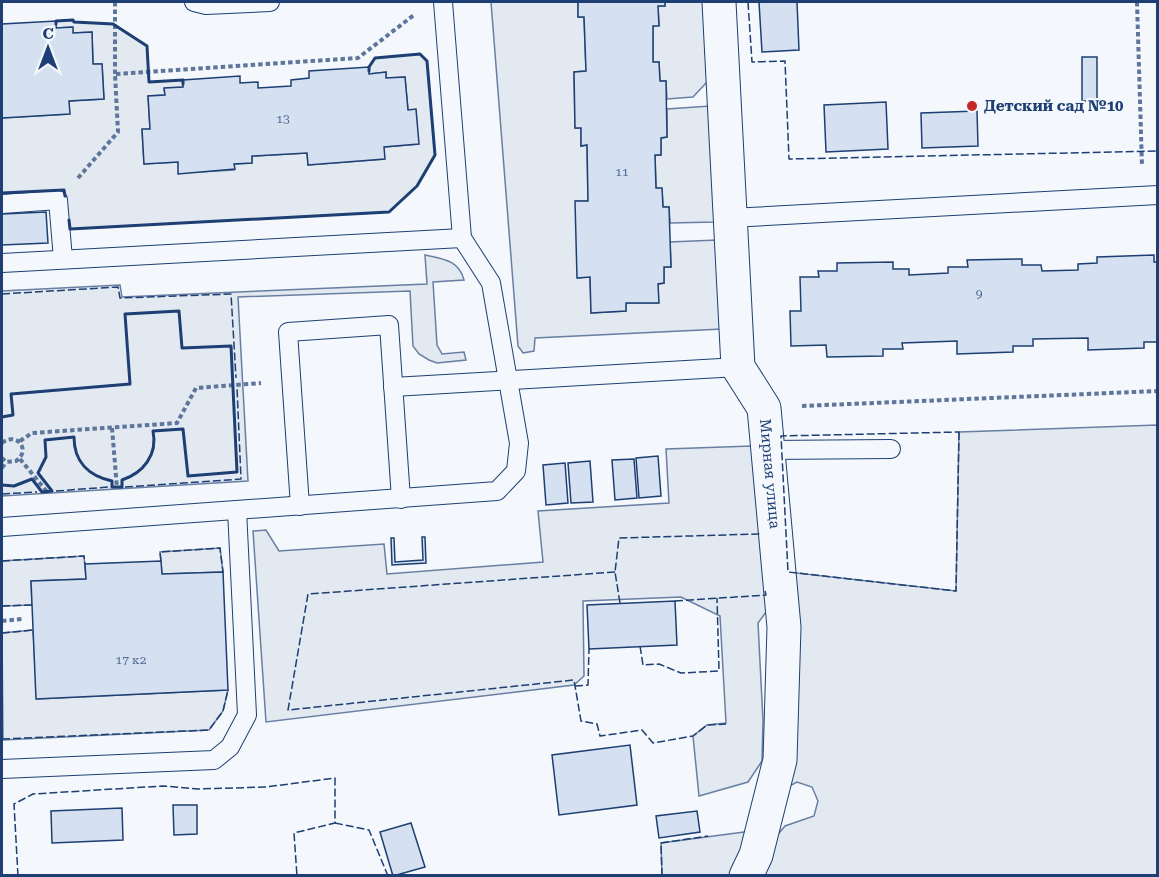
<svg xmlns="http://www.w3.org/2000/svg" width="1159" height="877" viewBox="0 0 1159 877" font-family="'Roboto Serif',serif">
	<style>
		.green { fill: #e3e9f0; stroke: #687fa3; stroke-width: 1.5 }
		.building { fill: #d5e0f0; stroke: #1d3f73; stroke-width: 1.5 }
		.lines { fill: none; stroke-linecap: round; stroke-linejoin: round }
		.lane-casing { stroke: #1d3f73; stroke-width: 20 }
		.street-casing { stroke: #1d3f73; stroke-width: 35 }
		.path { stroke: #5e769c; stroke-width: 4; stroke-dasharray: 4.5 3; stroke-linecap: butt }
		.lane { stroke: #f4f7fb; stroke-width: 18 }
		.street { stroke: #f4f7fb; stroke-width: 33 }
		.fence { stroke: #1d3f73; stroke-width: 1.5; stroke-dasharray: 8 3; stroke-linecap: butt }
		.wall { stroke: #1d3f73; stroke-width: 3 }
		.poi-dot { fill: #c62828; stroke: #f4f7fb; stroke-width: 2 }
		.labels { text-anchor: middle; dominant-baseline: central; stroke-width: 4.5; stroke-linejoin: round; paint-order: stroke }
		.number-label { font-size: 12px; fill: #4b6792 }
		.poi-label { font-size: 15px; font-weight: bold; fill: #1d3f73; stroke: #f4f7fb; text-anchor: start }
		.street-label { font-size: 15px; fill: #1d3f73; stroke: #f4f7fb }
	</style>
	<rect width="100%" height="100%" fill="#f4f7fb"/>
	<g class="green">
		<path d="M491,2H578V17H584L586,71L574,72L575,128H581V146L587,145L588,201H576L578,278L590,277L591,313L626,311V303H658V284L664,283V267H671L670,242L717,240L722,329L535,338L534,351L523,353L518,346Z"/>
		<path d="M665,2H703L707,82L693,97L667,99L666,81H660L659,62H653V26L659,25L658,6H665Z"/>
		<path d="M73,20L74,22L113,24L147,46L149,82L183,80V87L164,89L165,95L148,96L150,129L142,130L144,164L178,162L179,173L234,170V164L252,163V156L307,153L308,165L384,159V147L418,144L416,110H408L405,77L386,78V72L369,74V67L375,58L420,54L427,61L435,155L417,186L389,212L70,229L64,190L2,193V118L69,114V101L104,99L102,64H93L92,32L73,33L72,27L56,28V21Z"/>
		<path d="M710,106L715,222L670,223L669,207H663L662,189L656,188L655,155H661V138L667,137V109Z"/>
		<path d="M425,255C443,259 459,260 464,280L433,282L437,345L442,354L464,352L466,360L437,363L429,360L419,354L413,346L410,291L238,297L248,481L2,496V291L120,285L122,297L427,284Z"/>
		<path d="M1157,425V875L764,876L775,838L785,826L814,816L818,801L812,787L797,782L784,789L788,572L956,591L959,432Z"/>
		<path d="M752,446L769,608L758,623L763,721L762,761L748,782L699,796L693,736L707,725L726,723L720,616L681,597L583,601L584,676L574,685L266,722L253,531L266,530L279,551L384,544L387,574L543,562L538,511L669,503L666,449Z"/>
		<path d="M220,548L223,572L162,574L160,552Z"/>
		<path d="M84,556L86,579L31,581L32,605L2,606V561Z"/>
		<path d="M33,630L37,699L228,690L223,711L209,730L3,740L2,633Z"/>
		<path d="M744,832L750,834L732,875H662L661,843Z"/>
	</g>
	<g class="building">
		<path d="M578,2H665V6H658L659,26H653V62H659L660,81H666L667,137L661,138V155H655L656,188H662L663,207H669L671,267H664V283L658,284L659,303H626V311L591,313L590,277L577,278L575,201H588L587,145L581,146V128H575L574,72L586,71L584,17H578Z"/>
		<path d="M759,2H797L799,50L762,52Z"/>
		<path d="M56,21V28L73,27V33L92,32L93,64H102L104,99L69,101L70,114L2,118V24Z"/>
		<rect x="1082" y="57" width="15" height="44"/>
		<path d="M369,67V74L386,72V78L405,77L408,110L416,109L419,144L384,147L385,159L308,165L307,153L252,156V163L234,164L235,169L178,174V162L144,164L142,129H150L148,96L165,95L164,88L183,87V80L240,76V83L258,82V88L291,86V80L309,78V71Z"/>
		<path d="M886,102L888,149L826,152L824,105Z"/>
		<path d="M977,111L978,146L922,148L921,113Z"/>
		<path d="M46,212L48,243L2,245V214Z"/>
		<path d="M1154,255V262H1158V342H1144V348L1088,350V338L1033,339V346H1013V352L957,354V341L902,343L903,349H883V356L827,357L826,345L791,346L790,311H801L800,277H819L818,271H837V263L893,262V269H909V275L948,273V267H968L967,260L1022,259V265H1041L1042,271L1078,270V264L1097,263V257Z"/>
		<path d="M658,456L661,496L639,498L636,458Z"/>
		<path d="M634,459L637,498L615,500L612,460Z"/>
		<path d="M590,461L593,502L571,503L568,463Z"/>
		<path d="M565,463L568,503L546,505L543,465Z"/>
		<path d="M422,537H425L426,563L392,565L391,538H394L395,562L423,560Z"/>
		<path d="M161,561L162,574L223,572L228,690L36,699L31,581L86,579L85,564Z"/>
		<path d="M675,601L677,645L589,649L587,605Z"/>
		<path d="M630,745L637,805L559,815L552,755Z"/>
		<path d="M173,805H197V834L174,835Z"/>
		<path d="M122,808L123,840L52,843L51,811Z"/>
		<path d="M697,811L700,832L659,838L656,816Z"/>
		<path d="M411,823L425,867L393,876L380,832Z"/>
	</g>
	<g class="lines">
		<g class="lane-casing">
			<g id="lane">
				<path d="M194,2L206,5L270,2"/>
				<path d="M2,204L58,200L63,259"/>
				<path d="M730,218L1158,195"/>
				<path d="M2,263L462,238"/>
				<path d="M393,387L738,367"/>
				<path d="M768,450L891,449"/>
				<path d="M300,506L288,332L389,325L401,499"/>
				<path d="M2,527L497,491L516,471L519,443L491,283L462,238L443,2"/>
				<path d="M2,769L214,760L230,747L247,715L237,510"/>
			</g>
		</g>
		<g class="street-casing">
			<g id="street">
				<path id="s1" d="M719,2L738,367L764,408L784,627L780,760L756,855L746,876"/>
			</g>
		</g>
		<g class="path">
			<path d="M115,2V74"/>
			<path d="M1137,2L1142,166"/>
			<path d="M78,178L118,132L115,74L358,58L414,15"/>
			<path d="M802,406L1158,391"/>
			<path d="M112,428L117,488"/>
			<path d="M20,441L32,433L177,423L196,388L261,383"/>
			<path d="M2,443C16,431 32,450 16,461L6,462L2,458"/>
			<path d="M20,459L48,493"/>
			<path d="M2,468L6,462"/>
			<path d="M2,621L22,619"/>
		</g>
		<use href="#lane" class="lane"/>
		<use href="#street" class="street"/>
		<g class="fence">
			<path d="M748,2L752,62L785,61L789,159L1158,151"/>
			<path d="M2,294L118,287L120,298L231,294L236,378"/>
			<path d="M959,432L956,591L788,572L781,436Z"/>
			<path d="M125,487L241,479L237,388"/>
			<path d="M56,491L109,487"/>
			<path d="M2,494L37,492"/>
			<path d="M2,561L84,556L85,564"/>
			<path d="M161,561L160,552L220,548L223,572"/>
			<path d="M615,572L308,594L288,710L574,680L581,721L597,724L600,736L642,730L653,743L693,736L707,725L726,724"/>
			<path d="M675,601L766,595L765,591"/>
			<path d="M620,603L615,572L619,538L759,534L760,537"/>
			<path d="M2,606L32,605"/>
			<path d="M2,633L33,630"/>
			<path d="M640,646L643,665L659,664L681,673L719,671L717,598"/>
			<path d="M575,686L588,685L589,649"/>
			<path d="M2,739L209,730L223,711L228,690"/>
			<path d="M335,823L369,830L388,876"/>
			<path d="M18,876L14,804L33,794L163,786L198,789L266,787L335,778V823L294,833L297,876"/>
			<path d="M662,876L661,843L708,836"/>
		</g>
		<g class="wall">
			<path d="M56,24V21L73,20L74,22L113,24L147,46L149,82L183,80V84"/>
			<path d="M2,193L64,190L65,196"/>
			<path d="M69,220L70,229L389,212L417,186L435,155L427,61L420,54L375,58L369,67V71"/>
			<path d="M2,417L13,415L11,394L130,384L125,314L179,311L182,348L231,346L237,472L188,476L183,429L153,431C158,455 143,473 122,480V487H112V481C89,476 74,462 74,437L45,440L46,457L38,473L52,491L42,492L32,479L14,486L2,485"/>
		</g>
	</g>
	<circle class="poi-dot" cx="972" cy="106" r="6"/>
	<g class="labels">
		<g class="number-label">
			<text x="283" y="119">13</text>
			<text x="622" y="172">11</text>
			<text x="979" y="294">9</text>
			<text x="131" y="660">17 к2</text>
		</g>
		<g class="poi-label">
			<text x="984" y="106">Детский сад №10</text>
		</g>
		<g class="street-label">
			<text stroke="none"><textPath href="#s1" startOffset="480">Мирная улица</textPath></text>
		</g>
	</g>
	<rect width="1159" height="877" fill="none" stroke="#1d3f73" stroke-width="6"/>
	<g transform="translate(48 48)" stroke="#f4f7fb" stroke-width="4.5" paint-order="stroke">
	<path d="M0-4.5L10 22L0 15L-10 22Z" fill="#1d3f73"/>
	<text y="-9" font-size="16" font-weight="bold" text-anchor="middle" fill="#1d3f73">С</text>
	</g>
</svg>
